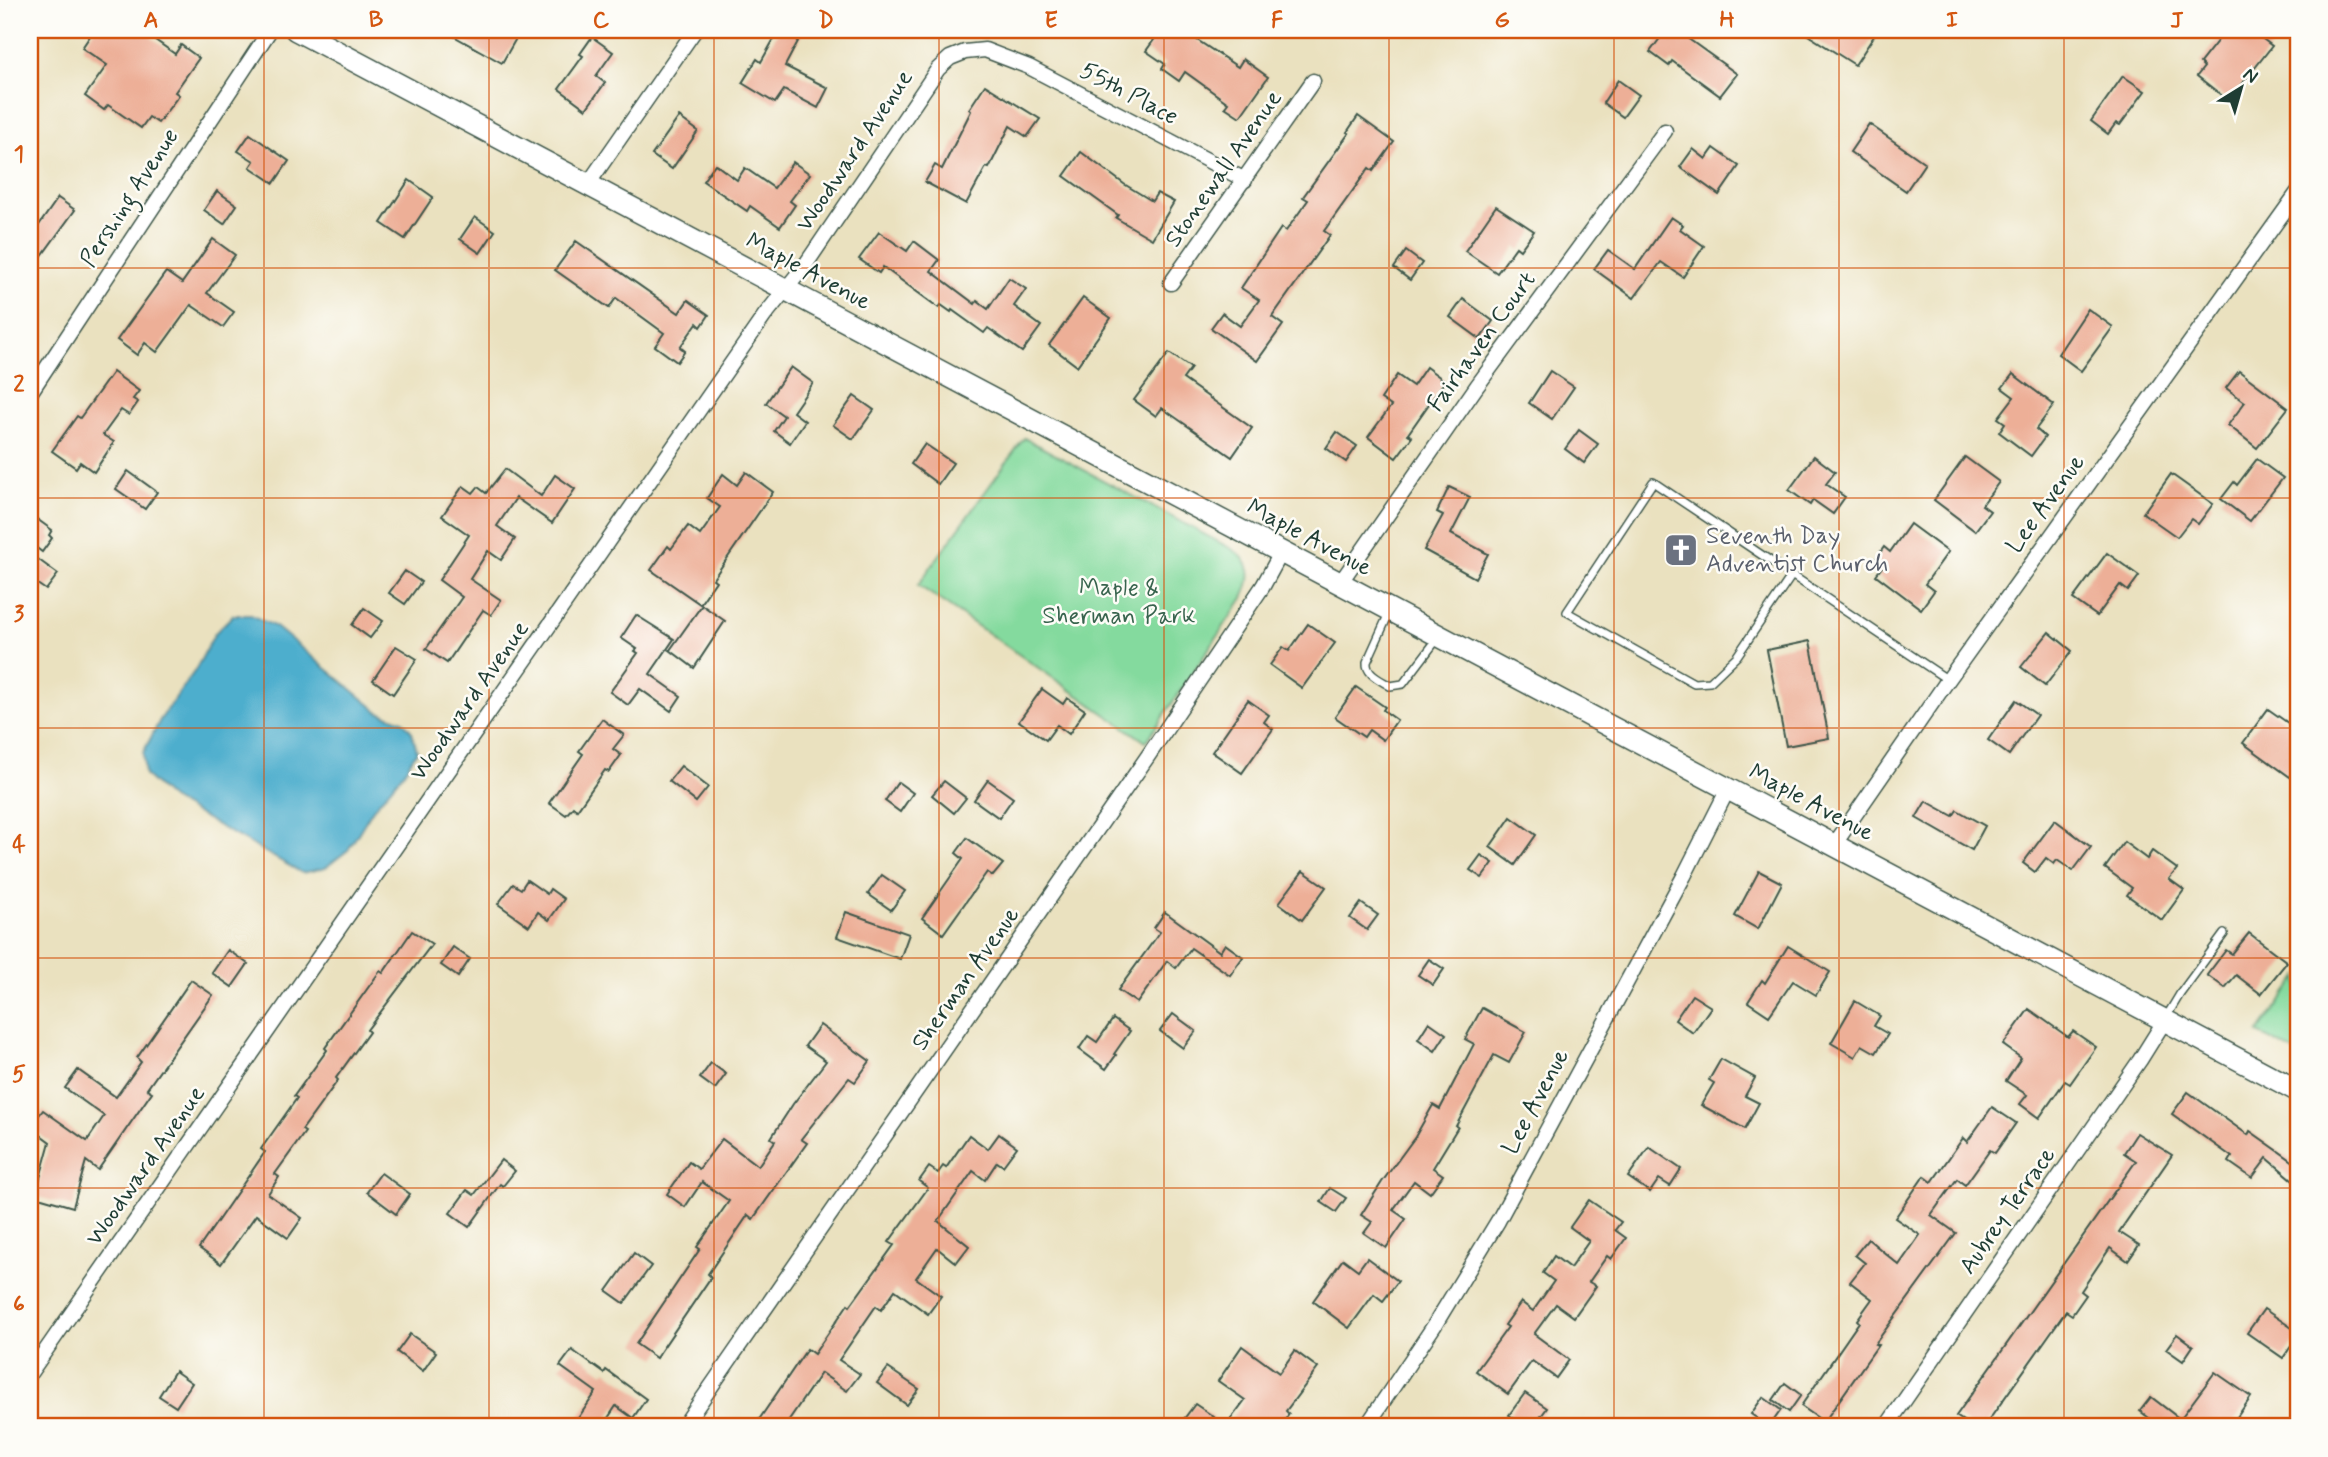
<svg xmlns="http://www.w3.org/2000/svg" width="2328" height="1457" viewBox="0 0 2328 1457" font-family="Mynerve,sans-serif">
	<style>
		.green { fill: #84da9e; stroke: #528c69; stroke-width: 2 }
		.water { fill: #4eaecd; stroke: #367680; stroke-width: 2 }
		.building { fill: #edaf97 }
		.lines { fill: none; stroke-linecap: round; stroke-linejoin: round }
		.lane-casing { stroke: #3d5649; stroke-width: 10 }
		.street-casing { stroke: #3d5649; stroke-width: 17 }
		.secondary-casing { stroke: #3d5649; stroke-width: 24 }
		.lane { stroke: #fff; stroke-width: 7 }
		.street { stroke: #fff; stroke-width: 14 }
		.secondary { stroke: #fff; stroke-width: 21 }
		.grid { fill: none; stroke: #d45610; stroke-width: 2; stroke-opacity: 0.55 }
		.labels { text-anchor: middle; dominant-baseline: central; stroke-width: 5; stroke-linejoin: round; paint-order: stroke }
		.street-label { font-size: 24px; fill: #1f3d34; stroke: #fdfcf7 }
		.worship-label { font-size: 24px; fill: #5b616d; stroke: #fdfcf7; text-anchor: start }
		.park-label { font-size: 24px; fill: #38644e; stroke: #fdfcf7 }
		.neatline { fill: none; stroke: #d45610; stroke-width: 2.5 }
		.grid-label { font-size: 23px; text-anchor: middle; font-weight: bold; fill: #d45610 }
	</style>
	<rect width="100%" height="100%" fill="#fdfcf7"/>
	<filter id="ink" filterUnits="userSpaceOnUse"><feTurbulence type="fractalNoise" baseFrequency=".0143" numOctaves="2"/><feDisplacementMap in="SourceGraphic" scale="14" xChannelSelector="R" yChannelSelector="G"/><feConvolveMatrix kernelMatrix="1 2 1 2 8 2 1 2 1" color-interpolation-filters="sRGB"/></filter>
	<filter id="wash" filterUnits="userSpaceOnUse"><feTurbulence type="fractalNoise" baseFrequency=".00686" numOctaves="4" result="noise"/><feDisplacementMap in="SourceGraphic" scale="28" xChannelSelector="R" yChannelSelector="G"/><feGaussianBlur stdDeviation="1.57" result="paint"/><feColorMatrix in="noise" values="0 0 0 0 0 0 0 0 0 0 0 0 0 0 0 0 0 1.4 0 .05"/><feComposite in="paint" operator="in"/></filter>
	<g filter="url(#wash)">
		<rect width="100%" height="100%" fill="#eae1bf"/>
		<g class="green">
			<path d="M1024,438L1232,549C1253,562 1253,578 1243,598L1146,742L918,585Z"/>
			<path d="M2298,977V1054L2258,1033Z"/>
		</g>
		<path class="water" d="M233,615H251L276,627L379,712L403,721L412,732L417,751L404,772L373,809L348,850L325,868L302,873L171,799L145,775L143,753L160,720L196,669L215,633Z"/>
		<g id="blocks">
			<g class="building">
				<path d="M94,30H141L175,54L181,45L199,58L175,92L179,95L158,123L149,117L141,128L108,105L104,110L85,96L107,65L82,48Z"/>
				<path d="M443,30H492L501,35L504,30H508L518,35L502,63Z"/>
				<path d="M779,30H804L785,66L828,88L818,108L784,90L775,103L742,83L757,59L761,62Z"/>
				<path d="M1161,30H1182L1238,67L1243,59L1268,77L1240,117L1225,107L1228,103L1185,72L1179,81L1162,69L1165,64L1146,51Z"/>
				<path d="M1666,30H1676L1737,74L1720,96L1672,61L1669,66L1650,52Z"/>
				<path d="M1800,30H1878L1855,65Z"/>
				<path d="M2226,30H2251L2272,46L2229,101L2197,76L2204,67L2200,63Z"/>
				<path d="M592,37L613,52L596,76L605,83L586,109L559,89L583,56L580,54Z"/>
				<path d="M2123,76L2145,91L2120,125L2116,123L2108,134L2091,121Z"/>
				<path d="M1618,80L1639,95L1623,117L1603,103Z"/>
				<path d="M985,85L1040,119L1027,137L1010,126L989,168L986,167L966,204L925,182L935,165L942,169L971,111L969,109Z"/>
				<path d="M1358,116L1394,142L1373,171L1369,168L1324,231L1330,235L1272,317L1283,325L1257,361L1211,328L1222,313L1240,326L1259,300L1241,288L1281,228L1286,231L1308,200L1303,197L1349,133L1347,132Z"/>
				<path d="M679,117L698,131L672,169L652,155Z"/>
				<path d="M1869,124L1925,163L1906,191L1850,152Z"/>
				<path d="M250,134L289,161L274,183L250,167L254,161L238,151Z"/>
				<path d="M1714,148L1739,166L1719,195L1680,167L1693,149L1706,159Z"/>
				<path d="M1081,152L1124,184L1152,201L1157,193L1174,202L1152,239L1116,218L1118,215L1064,176Z"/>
				<path d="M793,162L810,174L790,201L795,205L780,227L750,206L747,211L703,181L715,164L737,180L745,168L774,188Z"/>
				<path d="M409,180L433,197L405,239L381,223Z"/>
				<path d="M217,191L237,205L224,224L204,210Z"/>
				<path d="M58,198L75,210L30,272V238Z"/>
				<path d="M1496,206L1534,231L1520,250L1516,247L1497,273L1465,251Z"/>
				<path d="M475,217L495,231L480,253L460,239Z"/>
				<path d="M1671,217L1683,225L1680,229L1704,246L1683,277L1661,262L1634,298L1594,269L1608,250L1635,269Z"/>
				<path d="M879,232L907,251L914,241L939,260L931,271L975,304L977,301L988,309L1009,278L1026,289L1014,306L1041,326L1022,352L988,328L984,333L952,310L951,312L941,305L939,308L883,267L879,273L859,259Z"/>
				<path d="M213,239L235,255L207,293L234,312L223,327L191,305L157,352L145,343L137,355L117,340L166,272L182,283Z"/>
				<path d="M576,241L679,313L688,300L709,315L701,327L697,323L680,347L685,351L677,362L655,346L664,333L616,298L609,308L555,270Z"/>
				<path d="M1406,251L1422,263L1410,280L1394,268Z"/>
				<path d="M1083,298L1111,318L1077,366L1049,345Z"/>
				<path d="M1463,299L1493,321L1480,339L1450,317Z"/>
				<path d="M2088,309L2113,327L2081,371L2058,354Z"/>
				<path d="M1169,353L1191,368L1183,379L1252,428L1232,457L1162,408L1156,416L1134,400Z"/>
				<path d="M791,367L813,383L793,412L805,421L790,443L774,431L784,416L766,403Z"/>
				<path d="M1426,367L1445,381L1408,434L1412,437L1396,458L1368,437L1391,406L1381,399L1397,375L1413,386Z"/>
				<path d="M1550,371L1574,387L1552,419L1529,403Z"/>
				<path d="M2239,371L2288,408L2257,448L2228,425L2245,402L2226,388Z"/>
				<path d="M113,372L139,391L133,399L138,402L129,415L121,410L103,435L114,442L94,472L80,462L76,468L52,451L77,416L80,418Z"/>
				<path d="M2013,374L2054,405L2036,429L2045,437L2031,456L1999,432L2005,423L1998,418L2014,397L2002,388Z"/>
				<path d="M854,396L874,410L853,439L833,425Z"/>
				<path d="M1579,430L1598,444L1584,463L1565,449Z"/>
				<path d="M1337,432L1357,446L1346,462L1326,448Z"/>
				<path d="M925,444L953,463L938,484L911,464Z"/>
				<path d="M1814,456L1835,472L1826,484L1845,497L1833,514L1813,500L1810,505L1789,490Z"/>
				<path d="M1965,457L1999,482L1982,505L1990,511L1975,531L1934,500Z"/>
				<path d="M2257,459L2283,478L2250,521L2221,499L2234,482L2237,485Z"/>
				<path d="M505,469L541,496L555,475L575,489L552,523L516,498L497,526L515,539L501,560L488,551L470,579L501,600L491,615L483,610L447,663L426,649L462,597L439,580L469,535L442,516L463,486L473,493L478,487L486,493Z"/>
				<path d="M128,471L157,492L145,509L116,489Z"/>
				<path d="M746,472L773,492L713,579L716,581L700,604L651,570L668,546L671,549L688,526L700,535L720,507L707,498L723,474L737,485Z"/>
				<path d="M2171,474L2213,504L2198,524L2191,519L2177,537L2143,513Z"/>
				<path d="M1449,487L1470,497L1451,534L1488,554L1475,578L1424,550L1443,515L1437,512Z"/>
				<path d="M30,514L52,530L49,535L52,538L42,552L30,543Z"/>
				<path d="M1910,524L1948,552L1925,584L1934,591L1921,609L1876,575L1882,567L1874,561L1884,547L1890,552Z"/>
				<path d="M2107,553L2139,576L2128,591L2120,585L2097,616L2073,599Z"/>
				<path d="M39,560L58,574L46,590L30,579V572Z"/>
				<path d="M405,571L421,582L405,604L389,593Z"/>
				<path d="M702,605L725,621L694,668L670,650Z"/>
				<path d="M364,608L383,621L370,638L352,625Z"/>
				<path d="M636,615L674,639L650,674L681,696L671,711L640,689L628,705L610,692L638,653L635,651L637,649L621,638Z"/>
				<path d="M1308,624L1335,643L1302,688L1270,665L1283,647L1289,651Z"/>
				<path d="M2049,632L2072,651L2045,686L2021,667Z"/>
				<path d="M1810,641L1829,738L1786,746L1767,650Z"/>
				<path d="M396,646L417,659L393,694L373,680Z"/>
				<path d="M1356,687L1385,707L1383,710L1397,720L1383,740L1369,730L1364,737L1335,717Z"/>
				<path d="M1042,689L1063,704L1067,698L1085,710L1069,734L1057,725L1046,740L1019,721Z"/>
				<path d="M1248,700L1269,715L1264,722L1273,729L1242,773L1212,752Z"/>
				<path d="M2016,700L2037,715L2009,755L1988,740Z"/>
				<path d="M2268,709L2298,730V765L2290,777L2243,743Z"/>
				<path d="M602,719L624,735L613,749L621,755L609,772L605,770L577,810L573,807L566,815L549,803L583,754L579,751Z"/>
				<path d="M681,766L708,787L696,802L669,781Z"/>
				<path d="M988,780L1013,798L999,818L974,800Z"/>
				<path d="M944,781L966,798L954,813L932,795Z"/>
				<path d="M898,782L913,793L900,812L885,801Z"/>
				<path d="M1926,801L1953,816L1957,810L1985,826L1972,850L1916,818Z"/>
				<path d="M1511,817L1536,835L1515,865L1490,847Z"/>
				<path d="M2055,820L2091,847L2073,871L2057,860L2054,864L2046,858L2035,872L2023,863Z"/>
				<path d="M967,838L1003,864L993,876L987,872L943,934L922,918L963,859L956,853Z"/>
				<path d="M2124,842L2147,859L2152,851L2177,869L2169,879L2184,890L2162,920L2127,895L2132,888L2105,868Z"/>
				<path d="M1481,855L1493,863L1482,878L1470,870Z"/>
				<path d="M1303,871L1326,887L1302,920L1279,903Z"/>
				<path d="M1759,871L1782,883L1758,929L1735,916Z"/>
				<path d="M882,875L905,891L891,910L868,894Z"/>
				<path d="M527,880L547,894L550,889L564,899L549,920L538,912L529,926L498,904L513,884L521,889Z"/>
				<path d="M1361,903L1378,915L1367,930L1350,918Z"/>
				<path d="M846,912L909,934L900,959L837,937Z"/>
				<path d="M1165,912L1220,952L1225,944L1243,957L1230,975L1191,948L1176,968L1167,961L1137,1003L1118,990L1160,932L1154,928Z"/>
				<path d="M412,931L432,944L367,1030L369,1032L336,1078L338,1080L302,1130L305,1132L275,1174L279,1177L268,1194L302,1218L288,1238L256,1215L221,1264L199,1248L265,1152L261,1149L297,1098L294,1096L327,1050L325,1048L380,971L383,973Z"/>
				<path d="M2249,933L2287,962L2261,994L2236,975L2225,988L2207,975L2226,950L2232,954Z"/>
				<path d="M1788,946L1830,972L1816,995L1793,981L1769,1016L1748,1002L1762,980L1765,983Z"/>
				<path d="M453,947L470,959L458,977L441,965Z"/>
				<path d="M228,950L248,964L232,987L212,973Z"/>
				<path d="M1429,959L1444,969L1433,985L1418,975Z"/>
				<path d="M191,980L213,995L147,1089L152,1092L98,1170L86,1161L73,1207L35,1196L50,1142L30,1127L43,1110L87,1141L104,1116L65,1088L78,1070L116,1097L141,1062L137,1058Z"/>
				<path d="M1692,995L1711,1007L1693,1033L1675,1020Z"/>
				<path d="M1855,1001L1880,1016L1874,1026L1888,1034L1876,1053L1862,1045L1855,1057L1831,1043Z"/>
				<path d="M1482,1008L1526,1032L1509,1063L1494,1055L1456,1126L1458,1127L1433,1168L1443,1175L1430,1193L1414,1181L1393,1210L1406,1219L1386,1248L1364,1233L1372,1222L1361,1215L1382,1182L1415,1137L1433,1105L1440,1109L1474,1044L1465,1039Z"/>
				<path d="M2029,1009L2068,1037L2073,1031L2096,1047L2070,1084L2065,1081L2039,1118L2020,1104L2027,1095L2006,1081L2021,1058L2003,1045Z"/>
				<path d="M1173,1014L1196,1031L1183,1048L1160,1031Z"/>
				<path d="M1113,1019L1130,1031L1114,1054L1116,1055L1106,1069L1079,1049L1088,1036L1097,1042Z"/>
				<path d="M1429,1022L1446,1034L1435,1051L1418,1039Z"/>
				<path d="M820,1025L870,1061L855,1082L849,1078L801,1139L807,1143L753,1219L748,1215L708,1274L711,1277L656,1358L636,1344L700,1249L697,1247L729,1201L702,1182L685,1207L667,1194L689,1162L699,1169L722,1139L758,1166L775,1141L771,1138L793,1104L826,1061L805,1046Z"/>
				<path d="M1721,1059L1755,1078L1745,1096L1759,1103L1745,1129L1701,1105L1714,1083L1709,1080Z"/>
				<path d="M711,1063L726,1074L715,1089L700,1078Z"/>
				<path d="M2188,1092L2248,1135L2250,1131L2298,1165V1184L2267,1158L2252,1178L2229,1162L2232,1157L2172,1114Z"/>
				<path d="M1992,1107L2016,1123L1995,1153L1990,1150L1965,1185L1957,1179L1931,1215L1956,1233L1875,1344L1878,1345L1824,1422L1801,1406L1859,1322L1857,1320L1872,1299L1850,1282L1865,1263L1855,1255L1868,1239L1899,1265L1920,1235L1895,1218L1924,1176L1932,1182L1963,1138L1967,1142Z"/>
				<path d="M2137,1133L2172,1155L2119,1232L2139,1245L2128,1261L2110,1248L2081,1291L2086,1295L2072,1315L2066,1311L1984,1427H1972L1956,1416L2136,1161L2124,1153Z"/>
				<path d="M999,1134L1017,1147L1003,1166L997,1162L985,1180L973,1171L938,1221L969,1246L956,1263L937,1248L916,1278L941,1296L928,1314L895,1290L881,1310L876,1306L839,1360L860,1374L847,1391L821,1373L784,1427H754L807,1349L814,1354L848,1304L850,1306L894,1245L889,1242L928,1188L919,1181L929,1167L938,1173L943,1166L946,1168L969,1135L988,1149Z"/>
				<path d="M1649,1147L1681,1169L1670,1186L1659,1179L1650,1192L1628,1177Z"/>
				<path d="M501,1160L515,1171L503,1186L500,1184L469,1227L450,1213L467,1190L474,1195Z"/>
				<path d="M381,1173L410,1194L396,1214L367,1192Z"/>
				<path d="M1330,1188L1346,1198L1336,1212L1321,1202Z"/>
				<path d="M1589,1200L1621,1222L1615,1230L1626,1238L1611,1259L1607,1256L1589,1282L1596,1286L1574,1317L1556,1304L1534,1334L1569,1360L1556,1378L1532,1361L1508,1394L1476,1371L1508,1327L1505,1325L1521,1302L1533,1311L1554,1281L1543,1273L1554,1256L1570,1268L1589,1241L1570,1227Z"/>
				<path d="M634,1253L651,1266L624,1303L607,1291Z"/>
				<path d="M1367,1258L1398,1281L1383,1301L1374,1294L1349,1328L1313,1301L1343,1259L1358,1270Z"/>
				<path d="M2264,1309L2298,1332V1336L2283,1358L2247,1333Z"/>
				<path d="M410,1334L436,1352L423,1371L397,1352Z"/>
				<path d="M2177,1334L2193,1346L2183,1361L2166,1349Z"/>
				<path d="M1242,1346L1279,1373L1295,1351L1318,1368L1286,1411L1289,1414L1280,1427H1240L1230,1420L1245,1400L1218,1381Z"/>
				<path d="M572,1350L604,1373L606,1370L646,1399L633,1418L616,1406L602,1427H572L596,1392L560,1366Z"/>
				<path d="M888,1368L919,1389L907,1405L877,1383Z"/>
				<path d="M175,1371L192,1383L176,1407L159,1396Z"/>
				<path d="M2215,1372L2251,1397L2230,1427H2161L2140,1411L2151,1397L2180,1419Z"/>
				<path d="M1785,1383L1801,1395L1789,1412L1773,1400Z"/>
				<path d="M1525,1393L1547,1408L1533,1427H1526L1509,1415Z"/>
				<path d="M1763,1397L1781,1410L1769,1427L1751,1414Z"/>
				<path d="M1195,1404L1214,1417L1207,1427H1178Z"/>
			</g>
		</g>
	</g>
	<g filter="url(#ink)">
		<use href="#blocks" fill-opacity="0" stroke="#3d5649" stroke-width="2"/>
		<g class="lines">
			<g class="lane-casing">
				<g id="lane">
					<path d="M1792,575L1737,656L1710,682L1694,683L1567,612L1653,482L1948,680"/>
					<path d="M1390,611L1367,662C1366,675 1381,680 1390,686L1403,684L1438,638"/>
					<path d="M2165,1019L2180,994L2224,934"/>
				</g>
			</g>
			<g class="street-casing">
				<g id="street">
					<path d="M588,184L695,30"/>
					<path d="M1171,283L1313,81"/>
					<path d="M30,393L270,30"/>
					<path d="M1340,583L1477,386L1665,131"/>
					<path d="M1834,845L1948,680L2298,192"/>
					<path d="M30,1373L765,315L806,264L938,69L950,58L965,52L985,50L1029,67L1245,180"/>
					<path d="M683,1427L1148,756L1263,586L1281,553"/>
					<path d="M1366,1427L1434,1326L1498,1221L1684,876L1728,789"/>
					<path d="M1886,1427L2140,1060L2165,1020"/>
					<path d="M2296,1427L2298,1425"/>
				</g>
			</g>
			<g class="secondary-casing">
				<path id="secondary" d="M296,30L2298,1091"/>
			</g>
			<use href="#lane" class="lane"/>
			<use href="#street" class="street"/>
			<use href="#secondary" class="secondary"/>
		</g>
	</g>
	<path class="grid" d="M264,30V1427M489,30V1427M714,30V1427M939,30V1427M1164,30V1427M1389,30V1427M1614,30V1427M1839,30V1427M2064,30V1427M30,268H2298M30,498H2298M30,728H2298M30,958H2298M30,1188H2298"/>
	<defs>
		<g id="church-square" transform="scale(1.75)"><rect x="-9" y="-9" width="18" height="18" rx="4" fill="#6b7280" stroke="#fdfcf7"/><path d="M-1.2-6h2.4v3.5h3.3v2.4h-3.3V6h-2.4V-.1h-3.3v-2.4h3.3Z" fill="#fff"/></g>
	</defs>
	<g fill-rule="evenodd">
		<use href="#church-square" x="1681" y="550"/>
	</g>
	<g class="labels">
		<g class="street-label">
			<text transform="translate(1129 94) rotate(28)">55th Place</text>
			<text transform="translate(855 151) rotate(-56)">Woodward Avenue</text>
			<text transform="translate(1224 169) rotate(-55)">Stonewall Avenue</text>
			<text transform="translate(130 198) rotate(-57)">Pershing Avenue</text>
			<text transform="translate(808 272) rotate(28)">Maple Avenue</text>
			<text transform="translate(1482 342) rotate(-54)">Fairhaven Court</text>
			<text transform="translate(2046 504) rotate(-54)">Lee Avenue</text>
			<text transform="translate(1309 538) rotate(28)">Maple Avenue</text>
			<text transform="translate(470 701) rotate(-55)">Woodward Avenue</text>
			<text transform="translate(1811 803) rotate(28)">Maple Avenue</text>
			<text transform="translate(966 979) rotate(-55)">Sherman Avenue</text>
			<text transform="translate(1536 1102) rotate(-62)">Lee Avenue</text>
			<text transform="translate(146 1166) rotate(-55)">Woodward Avenue</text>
			<text transform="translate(2008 1211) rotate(-55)">Aubrey Terrace</text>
		</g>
		<g class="worship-label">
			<text x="1706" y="536">Seventh Day<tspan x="1706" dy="28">Adventist Church</tspan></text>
		</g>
		<g class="park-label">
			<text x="1119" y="588">Maple &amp;<tspan x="1119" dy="28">Sherman Park</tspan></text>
		</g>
	</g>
	<rect width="2328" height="1457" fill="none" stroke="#fdfcf7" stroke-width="77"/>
	<g transform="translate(2241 88) rotate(37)" stroke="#fdfcf7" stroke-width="5" paint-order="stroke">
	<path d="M0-5L12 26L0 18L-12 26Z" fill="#1f3d34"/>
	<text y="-10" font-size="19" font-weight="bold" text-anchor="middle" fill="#1f3d34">N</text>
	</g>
	<rect x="38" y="38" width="2252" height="1380" class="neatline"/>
	<g class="grid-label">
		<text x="151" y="27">A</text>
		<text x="376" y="27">B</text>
		<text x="601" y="27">C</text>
		<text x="826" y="27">D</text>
		<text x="1051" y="27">E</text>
		<text x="1277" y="27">F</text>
		<text x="1502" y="27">G</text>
		<text x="1727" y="27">H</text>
		<text x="1952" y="27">I</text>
		<text x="2177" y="27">J</text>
		<text x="19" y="161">1</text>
		<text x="19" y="391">2</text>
		<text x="19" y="621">3</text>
		<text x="19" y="851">4</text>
		<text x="19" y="1081">5</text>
		<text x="19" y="1311">6</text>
	</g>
</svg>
